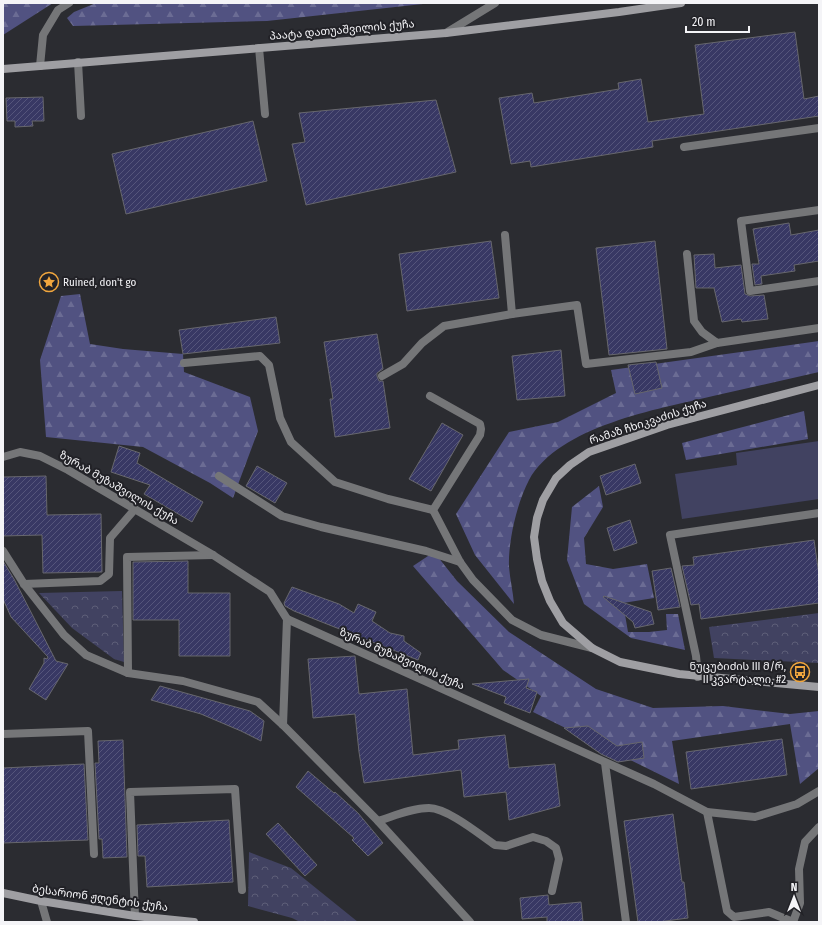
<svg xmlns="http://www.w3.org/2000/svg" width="822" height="925" viewBox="0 0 822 925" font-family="'Fira Sans Condensed','Noto Sans Georgian',sans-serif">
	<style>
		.forest { fill: url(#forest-firs) }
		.park { fill: url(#park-crowns) }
		.pitch { fill: #414261 }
		.building { fill: url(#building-hatch); stroke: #67676d }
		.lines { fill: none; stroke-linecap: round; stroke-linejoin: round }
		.lane { stroke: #757678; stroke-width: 8 }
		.street { stroke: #757678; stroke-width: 8 }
		.secondary { stroke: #9f9fa3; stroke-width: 8 }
		.labels { text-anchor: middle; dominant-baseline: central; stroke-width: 4; stroke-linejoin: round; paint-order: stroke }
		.street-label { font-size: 11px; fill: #f4f4f7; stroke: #222227 }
		.poi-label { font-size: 11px; fill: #f4f4f7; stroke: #222227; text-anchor: start }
	</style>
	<defs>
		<pattern id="forest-firs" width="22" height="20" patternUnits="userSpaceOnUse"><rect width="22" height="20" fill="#515281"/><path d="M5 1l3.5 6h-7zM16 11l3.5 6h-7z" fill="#6b6c94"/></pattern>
		<pattern id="park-crowns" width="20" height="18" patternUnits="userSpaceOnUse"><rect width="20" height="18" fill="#414261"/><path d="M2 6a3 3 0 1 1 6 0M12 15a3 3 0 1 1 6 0" fill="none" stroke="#5d5e78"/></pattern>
		<pattern id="building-hatch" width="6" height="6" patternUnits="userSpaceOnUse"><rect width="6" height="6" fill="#383864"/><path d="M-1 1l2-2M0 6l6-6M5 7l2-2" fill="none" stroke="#55557b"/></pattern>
	</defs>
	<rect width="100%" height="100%" fill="#2b2c31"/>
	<g class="forest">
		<path d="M3,3H53L3,35Z"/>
		<path d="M96,3H432L267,21L73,26L67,18L74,12Z"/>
		<path d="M80,294L90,344L123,349L183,354L184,372L250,397L258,431L233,498L210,483L143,447L46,437L40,360L61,296Z"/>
		<path d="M819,341V372C784,380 748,388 713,396C658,409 559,426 529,480C517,503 508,541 509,567C510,579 513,592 514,604L475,555L456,514L509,432L558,422L616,393L611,370Z"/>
		<path d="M804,411L808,439L686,460L682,443Z"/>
		<path d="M599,486L603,507L584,538L586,564L613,569L647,564L654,598L623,603L628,632H649L667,630L666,614H678L685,650L631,638L584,604L567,560L572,507Z"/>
		<path d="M434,552L457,581L509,632L596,689L653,708L723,706L790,714L819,711V768L800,784L790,724L672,741L679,784L533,712L541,696L503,670L413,566Z"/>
	</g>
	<g class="park">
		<path d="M122,591L124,662L114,659L72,628L39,593Z"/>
		<path d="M819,613V663L714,658L709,627Z"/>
		<path d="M249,852L291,868L358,922H300L292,918L248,906Z"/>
	</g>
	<path class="pitch" d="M819,441V499L682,519L675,474L737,465L736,453Z"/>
	<g class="building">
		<path d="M795,32L804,99L819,96V116L652,141L653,147L531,167L530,161L511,164L499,98L532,93L534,103L619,89L618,83L641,79L648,122L704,114L695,45Z"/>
		<path d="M43,97L44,121H32L33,126L15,127V121H7L6,98Z"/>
		<path d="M436,100L456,172L306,205L292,144L305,142L299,113Z"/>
		<path d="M253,121L267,181L126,214L112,154Z"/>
		<path d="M789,223L791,235L819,230V261L794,265L795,271L761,276L762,284L755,285L752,264H759L753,229Z"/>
		<path d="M491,241L499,298L407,311L399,254Z"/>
		<path d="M655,241L667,349L609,355L596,248Z"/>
		<path d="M714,254L715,268L741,265L745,294L750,296L764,295L768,319L742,322L741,319L722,322L714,288H696L694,255Z"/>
		<path d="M276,317L280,343L183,354L179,330Z"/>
		<path d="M377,334L383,369L377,373V376L379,381H383L390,428L335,437L330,399H333L324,342Z"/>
		<path d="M561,350L565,396L517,400L512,356Z"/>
		<path d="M656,362L662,388L635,394L628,365Z"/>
		<path d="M442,423L463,435L431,491L409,479Z"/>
		<path d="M119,446L140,453L137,463L203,502L192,522L144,494L150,485L111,472Z"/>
		<path d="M635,464L641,483L606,495L600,476Z"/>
		<path d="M257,466L287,483L275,503L246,486Z"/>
		<path d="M46,476L47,515L101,514L102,572L43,573L42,535L3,536V477Z"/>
		<path d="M630,520L637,543L614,551L607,528Z"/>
		<path d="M814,540L819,575V603L701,619L699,604L691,605L682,566L694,565L693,557Z"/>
		<path d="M3,561L14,579L56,661L68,664L46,700L29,689L44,663V658L47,659L48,657L11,617L3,599Z"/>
		<path d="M188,561V593H230V656H179V620H133V562Z"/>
		<path d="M671,568L680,607L658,610L652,571Z"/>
		<path d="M292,587L339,604L354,613L358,604L376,612L372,621L390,633L404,636V641L421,653L418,660L294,611L285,606L284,603Z"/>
		<path d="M604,596L651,612L654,624L635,628L633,622L603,597Z"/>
		<path d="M355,656L359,694L407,689L413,755L459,749L458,740L505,735L509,768L555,764L560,806L509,820L506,792L464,797L461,770L364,783L359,752L355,714L313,718L308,659Z"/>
		<path d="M529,679L526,688L537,692L530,713L504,703L506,697L472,684Z"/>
		<path d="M160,686L250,711L264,721L261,741L241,731L201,714L151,700Z"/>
		<path d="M588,726L617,746L642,742L644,758L618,762L601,754L564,728Z"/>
		<path d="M782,739L787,775L691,789L686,752Z"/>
		<path d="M123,740L127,857L103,858L102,839H99L95,763H99L98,741Z"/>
		<path d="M84,764L88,840L3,843V768Z"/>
		<path d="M308,771L334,793L335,792L358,813L383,843L368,856L352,840L354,838L296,787Z"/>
		<path d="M673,814L682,882H684L688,918L658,922H638L624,821Z"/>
		<path d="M229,820L233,882L147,887L145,856H138L137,825Z"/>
		<path d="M278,823L317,865L305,876L266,834Z"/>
		<path d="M548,895L549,905L581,902L583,922H547V917L522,919L520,898Z"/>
	</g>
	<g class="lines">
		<g class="lane">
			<path d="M259,48L265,114"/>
			<path d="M78,62L81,116"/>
			<path d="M40,66L43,35L58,10L69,3"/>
			<path d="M684,147L819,128"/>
			<path d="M819,210L741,221L750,291L819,281"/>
			<path d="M505,235L512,314L577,305L586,364L691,352L717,343"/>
			<path d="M687,254L694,321L702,332L717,343L819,328"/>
			<path d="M184,363L260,356L269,365L280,418L291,442L335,482L388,499L433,510"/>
			<path d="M382,376L403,364L422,343L444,326L512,314"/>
			<path d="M430,396L480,424L481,429L480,435L433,510L460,562L473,580L512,620L541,635L592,648"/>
			<path d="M219,476L282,516L321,527L426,551L460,562"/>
			<path d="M24,584L100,581L109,574L110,538L135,509"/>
			<path d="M128,673L127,557L213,555"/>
			<path d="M698,677L696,656L670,535L819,513"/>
			<path d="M283,725L287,619"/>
			<path d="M3,734L88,731L94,854"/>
			<path d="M605,763L626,922"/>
			<path d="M707,812L727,911L734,917L769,912L793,922"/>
			<path d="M378,821C394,816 412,808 429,808C447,808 479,834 495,845L506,846L533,837L546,841L556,848L559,859L552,891"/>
			<path d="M41,901L47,922"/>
			<path d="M135,916L130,792L235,789L242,890"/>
			<path d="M793,922L800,903L799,869L805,842L819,827"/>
		</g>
		<g class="street">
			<path d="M446,33L495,3"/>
			<path d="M3,457L20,452L40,456L68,470L213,555L270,592L287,619L654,784L707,812L755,817L797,804L819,791"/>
			<path d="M3,551L24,584L64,635L86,655L128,673L183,681L258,702L283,725L378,821L470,922"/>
		</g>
		<g class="secondary">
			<path d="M3,69L446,33L619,12L681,3"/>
			<path d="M819,385L667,425L589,452L570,465L556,478L543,500L537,518L534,537L537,559L542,581L550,601L563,623L592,648L620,662L679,674L819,687"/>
			<path d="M3,893L41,901L135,916L194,922"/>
		</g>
	</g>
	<defs>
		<g id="sight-ring" transform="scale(1)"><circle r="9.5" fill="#222227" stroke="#f0a63e" stroke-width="1.5"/><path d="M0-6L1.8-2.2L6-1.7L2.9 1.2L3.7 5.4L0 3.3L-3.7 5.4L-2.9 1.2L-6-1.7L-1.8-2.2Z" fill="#f0a63e"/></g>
		<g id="bus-ring" transform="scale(1)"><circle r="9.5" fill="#222227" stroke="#f0a63e" stroke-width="1.5"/><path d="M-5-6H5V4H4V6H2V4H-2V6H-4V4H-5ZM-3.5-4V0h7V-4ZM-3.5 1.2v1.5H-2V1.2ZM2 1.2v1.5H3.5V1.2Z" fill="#f0a63e"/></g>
	</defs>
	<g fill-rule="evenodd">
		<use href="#sight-ring" x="49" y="282"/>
		<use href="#bus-ring" x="800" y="672"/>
	</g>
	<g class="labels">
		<g class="street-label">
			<text transform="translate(342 30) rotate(-5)">პაატა დათუაშვილის ქუჩა</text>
			<text transform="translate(648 422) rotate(-18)">რამაზ ჩხიკვაძის ქუჩა</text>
			<text transform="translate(119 488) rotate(30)">ზურაბ მუზაშვილის ქუჩა</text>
			<text transform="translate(402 659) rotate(24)">ზურაბ მუზაშვილის ქუჩა</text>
			<text transform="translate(100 898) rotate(8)">ბესარიონ ჟღენტის ქუჩა</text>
		</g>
		<g class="poi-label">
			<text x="63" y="282">Ruined, don't go</text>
			<text x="786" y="666" text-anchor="end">ნუცუბიძის III მ/რ,<tspan x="786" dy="13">II კვარტალი, #2</tspan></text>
		</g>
	</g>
	<rect width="822" height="925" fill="none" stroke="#f4f4f7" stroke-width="8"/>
	<g transform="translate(794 897)" stroke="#222227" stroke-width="3" paint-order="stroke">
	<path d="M0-3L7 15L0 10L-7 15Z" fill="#f4f4f7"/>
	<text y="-6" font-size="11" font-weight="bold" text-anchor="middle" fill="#f4f4f7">N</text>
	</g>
	<path d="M686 26v6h63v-6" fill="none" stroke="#f4f4f7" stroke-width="2"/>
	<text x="692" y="26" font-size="12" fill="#f4f4f7" stroke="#222227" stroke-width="3" paint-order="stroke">20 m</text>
</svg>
